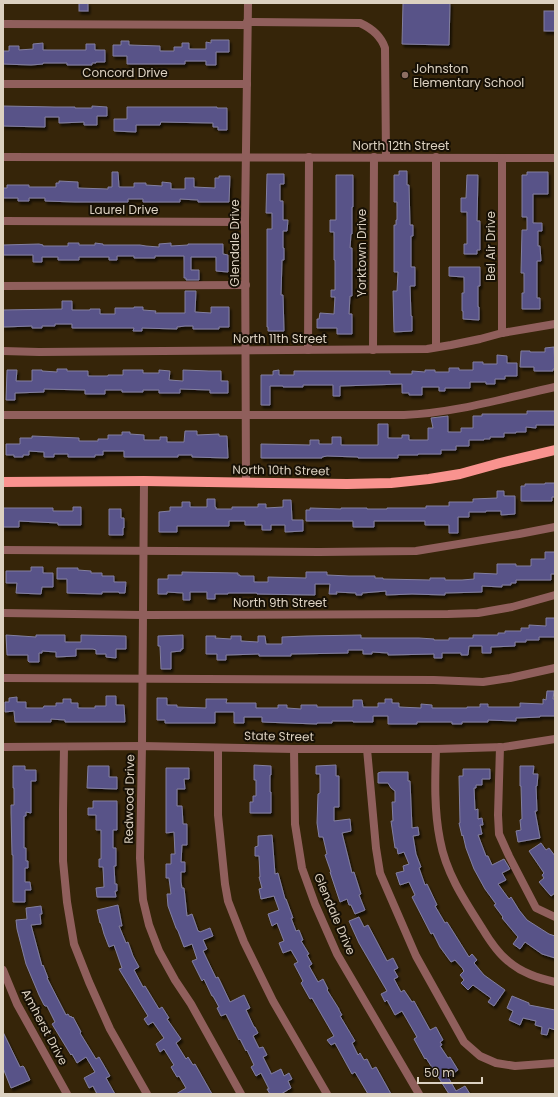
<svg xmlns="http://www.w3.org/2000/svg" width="558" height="1097" viewBox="0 0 558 1097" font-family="Poppins,sans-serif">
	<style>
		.building { fill: #595288; stroke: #827f9f; filter: url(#shadow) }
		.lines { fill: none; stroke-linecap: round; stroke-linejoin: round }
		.minor { stroke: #905f5c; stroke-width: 8 }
		.major { stroke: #f9938f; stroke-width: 10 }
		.education-dot { fill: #8d6e63; stroke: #171005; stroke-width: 1.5 }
		.labels { text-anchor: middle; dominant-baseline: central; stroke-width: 4; stroke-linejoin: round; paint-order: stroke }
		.poi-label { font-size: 12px; fill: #dcd1c1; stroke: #171005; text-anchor: start }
		.street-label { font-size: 12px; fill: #dcd1c1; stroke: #171005 }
	</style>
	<defs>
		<filter id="shadow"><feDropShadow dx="2" dy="3" stdDeviation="1" flood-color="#0009"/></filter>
	</defs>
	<rect width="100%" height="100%" fill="#362509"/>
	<g class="building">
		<rect x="79" y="3" width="9" height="8"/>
		<path d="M403,3H450L449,45L402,44Z"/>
		<rect x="544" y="11" width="11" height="20"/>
		<path d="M211,40H229V52H216V65H206V61H185V64H127V56H113V45H121V41H129V45L160,46V51H174V47H182V43H189V49H206V42L211,43Z"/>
		<path d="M43,43V50H86V44H95V50H105V62H96V63H92V65H67V63H43V64L31,65L3,64V51H9V46H19V50L33,49V44Z"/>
		<path d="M3,106L55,107H75V108H92V106L107,107V116H97V125H84V122L59,123V117H45V127L3,126Z"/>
		<path d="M127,107H217V108H227V130H218V127H213V123L161,122L160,125H136V132L114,131V119H127Z"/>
		<path d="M399,171H407V185H409L410,225H413V236H411V267H415V286H410L411,316H412V331L394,332L393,291H397L398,272H394V225H396V220H397V202H394V175H399Z"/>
		<path d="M112,172H118L119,187H134V183H146V185L162,186V182L171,183V189H185V178H194V187L215,188V178H219V176H230L229,202H198V200L180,199V202H143V199H128V202H75L45,201V198H29V201H18V198H3V188H7V185H29V187H56V183H59V181L78,182V188L108,189V187H112Z"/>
		<path d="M527,172H548V194H533V223H542V231H538V246H540L541,261H537V298H540V309H522V293H524V273H521L522,230H527V217H522V175H527Z"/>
		<path d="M267,174H284V184H280V201H283V220H288L287,231H283V248H284V260H282L281,295H283L284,331H268V327H267V229H272V213H266Z"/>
		<path d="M336,175H353V207H352V234H351L350,248H352V296H350L349,314H352V334H337V328H317V319H319L320,313L334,314L335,297H331V290H335V260H334V232H330V220H336Z"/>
		<path d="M467,175H478L477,221H480V250H477V254H464V244H467V212H461V198H466Z"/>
		<path d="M68,243H79V245H95V243L103,244V245H140L146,246L159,247V244L171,243V246L188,245V244H223V254L228,255V272L216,271V257H191V270H199V280H186V278H184V256H155V258H134V256H117V260H109V257H79V260H58V257H42V262H33V255H3V245L39,244L43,245V246H68Z"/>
		<path d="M449,267H480V286H478V307H479V320L463,319V311H462V293H464V277L449,276Z"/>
		<path d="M185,291H196L195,312L211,313V307H229V327H219V329H193V326H185L177,327V329L142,328V331H133L134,328H72V324H55V326H42V328H32V326L3,327V310L62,309V301H72V310H90V309H100V314H115V308H134V307H143V310L156,311L155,313H185Z"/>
		<path d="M554,347L555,369H553V371H534V367H520L521,351H530V352H545V348Z"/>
		<path d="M497,355L507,356V363H517V376H505V379H495V384H486V382H470V388H445V391H439V387H422V395H409V393H402V384L340,386V396H333V385H303V387H283V386H270V405H261V375H273V371L279,370V375H294V371H390V374H412V371L425,372V370H435V372H449V368H459V370H473V362H483V364H497Z"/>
		<path d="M57,369H67V371H88V376H108V375H123V370H143V373H159V370L170,371L169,380L183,381V370L209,371H221V381H228V393H210V390L180,389V393H159V390H143V392H122V390H105V394H85V390L44,389V392L15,393V400H6L7,370H17L16,381H32V370H42V371L57,372Z"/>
		<path d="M527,411H555V425H536V428L526,427V432H516V433H504V437H490V439H484V440H469V446H456V450H441V454H418V455H398V458H358V457L327,456L322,457V458H261V444L310,445V440H319V444H332V437H341V445H378V424H388V438H402V435H409V440H428V428H433L431,418L448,416V432H461V428H473V416H482V414H527Z"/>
		<path d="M185,431H197V435L219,434V436H227L228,458L192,457V455H178V457H124V451H103V455H95V457H68V454H54V457H44V452L29,451V455H23V457H14V455H6V444H20V438H32V436L79,438V441H98V439H108V435H122V432H130V434L144,435V440H160V437H167V442H184Z"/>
		<path d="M545,483H555V497H552V501H521V486H525V484H545Z"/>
		<path d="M497,491H504V496H515V514L501,515V511H486V512H469V517H458V533H449V525H425V521H374V527H353V521H306V510H310V508L341,509V508H367V509H387V508H426V506H449V502H473V499L497,498Z"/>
		<path d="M207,499H215V507H216V509H232V507H258V504H266V508L283,507V500H291L292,520H303V531L285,532V525H271V530H262V525H245V521H229V526H177V532H159V512L170,511V507H182V502H190V507H207Z"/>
		<path d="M73,507H81V525H58V523L19,521V527H3V508H53V511H73Z"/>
		<path d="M109,509H121V518H124V528H123V535H109Z"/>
		<path d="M545,552H555V574H551V580H516V583H511V585H502V587L482,586V592L445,593V595L412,594L386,595V591L362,593V595H356V593L336,592L337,594H329L330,584H315V595L257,594V593H228V594H215V599H207V592H190V600H183V593L167,592V594H158V579H168V575H182V572L238,573V575H240V576H254V582H268V577L306,578V572H327V575L349,576H375V578H383V579L430,580V578H445V580H462L474,579V573L497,574V564H516V566H531V559H545Z"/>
		<path d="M31,567H43V573H53V587H42L41,594L16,593L17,583H6V571H31Z"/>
		<path d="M57,568H78V570L91,571V573H102V576H114V582H126L125,593H119V592H102V594L67,593V579H57Z"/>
		<path d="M546,618H555V637H539V640H526V642H515V646L491,647V653H482V646H469L468,655H461V653H442V658H434V654L388,655V653L372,652V654H363V650H348V653L291,654V656H259V654L226,655V660H217V654H206V636H216L215,638L231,639V636H241V641L258,642V636H265L266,644H282V637L306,636L361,635V638H419L434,639V640H449V638H473V635H498V633H505V631H521V628H529V625L546,626Z"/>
		<path d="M6,635L36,637V635H65V642H81V635L126,636V649H116V658L106,657V654H96V650L93,649H76V656L56,657V652L42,651V653H39V662H29L28,661V655H7Z"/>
		<path d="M183,635V649H181V651L171,652V669H161L160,646H158V636Z"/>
		<path d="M547,691H554L553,699H555V716H540V717L516,718V721L488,720V722H462V724H452V722H417V724H388V716H373V722H353V721H332V723H317V724L262,722V717H244V723H234V712H215V723H165V720H157V698H167V705H177V707L206,708V699H227L226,703H256V708H278V705H287V708L301,709V705H317V707H353V700H362L363,707H378V703H385V699H392V703H399V707L421,708V704L432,705V708H467V707H480V704H488V707H520V703L543,704V699L546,700Z"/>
		<path d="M106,696H116V705H124L125,722H65V720L51,719V722H15L14,711L5,712V702H9V698L17,697V702H26V708H43L44,706H56V703H63V699H71V703H78V708H95V706H106Z"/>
		<path d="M254,765L271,766V775H270V792H271V813H250V802H253V796H256V780H254Z"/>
		<path d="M336,765V776H339V807H334V821L350,819L351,831L342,833L352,873L354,872L361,894L359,895L365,910L355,914L351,905H349L347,899L340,902L330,872H331L325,855L327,854L323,837H319L317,823L318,794L320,793V774H316V766Z"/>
		<path d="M13,766H25V770H36V781H31V813L26,812V816H24V848H26V861H28V868H25V882H30L31,890H25V902H13V855H12L11,813V805H14V788H13Z"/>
		<path d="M88,766H109V777H117V789L87,788Z"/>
		<path d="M520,766H534L533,774H538L537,786H536L537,811H535L540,838L518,842L516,831L521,830L520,820L522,819L521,786H520Z"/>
		<path d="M166,768H189V779H184L185,789H177V806H182L183,824H187V845H182L181,862H185V872H181V882L182,888H184L187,916L192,914L198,931H199L200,932L210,928L213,936L203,940L207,949L203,951L216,978L218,977L220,981L230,1002L244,995L250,1008L246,1010L254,1027H255L258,1033L253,1036L259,1048L263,1047L267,1055L263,1057L271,1073V1074L281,1069L284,1076L289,1073L292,1079L288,1081L291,1088L281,1094H270L267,1089H269L261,1073L256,1076L251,1067L254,1065L247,1050L246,1051L240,1039L239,1040L226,1014L221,1016L217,1008L219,1007L213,996H212L204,979L202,981L192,961L197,959L192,944L184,947L178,931L176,928L168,906L167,894H171L169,878H166V864H171V854H175L174,832L166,833Z"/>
		<path d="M463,769H490V779H482V785H476V788H474L475,810L478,809V819L482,818L483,825H480L482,834L478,835L486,856H488L492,865L504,859L510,869L502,873L506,880L498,884L509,899L511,897L519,910L527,920L549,934L555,936V958L542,954L525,942L520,949L513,944L518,937L502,918L503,917L494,905L496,904L485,889L474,869L466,848L463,835L462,836L459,823H460L459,776H463Z"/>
		<path d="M381,772H408V781H410L412,828L418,827L419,835L413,836L416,854L421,867L419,868L425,885L427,884L437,905L435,906L445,923L447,922L469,957L472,954L477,960L474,963L484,975L505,990L494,1006L488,1002L491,998L473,985L468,990L461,983L464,980L460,975L464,971L463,970V969L455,960L451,962L440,947L433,933L431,934L412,897L415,895L409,882L400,885L396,873L404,871L403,866L409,864L404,852L398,854L397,848H395L391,821H393L392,802H395V791L391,788L388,783H378V773Z"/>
		<path d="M93,801H117V830H113V848H116V866H114L115,884H117V891H115L116,897H97L96,888L104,887L103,867H99V859H101V830H96V815H88V808H93Z"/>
		<path d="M272,835L275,874L278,873L285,899H286L293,918H291L296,931L299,930L303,940L301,941L309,954L307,955L312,964L309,966L318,982L323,979L328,989L327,990L339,1009V1010L342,1015L340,1016L355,1041L352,1043L358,1055L360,1053L364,1060L367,1059L372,1069L376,1067L391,1094H368L355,1072L352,1074L335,1043L331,1045L327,1040L334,1036L312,998L310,999L301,983L303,981L294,964L298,962L291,950L283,953L279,943L284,941L277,923L272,926L268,914L279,910L274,896L261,899L259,889L262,888L259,877H260L259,856H255V847L258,846V836Z"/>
		<path d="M541,843L546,850L549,848L555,856V893L551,896L539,882L544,878L542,875L544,873L529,851Z"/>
		<path d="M118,905L122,926H119L126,943L128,942L133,956L139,967L134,970L143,987L145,986L159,1009L162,1007L169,1018L167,1019L181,1039L176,1043L186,1059L188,1057L193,1065L195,1064L212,1094H176L186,1088L179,1076L177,1077L171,1067L174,1065L164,1049L160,1052L156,1044L164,1038L153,1022L148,1025L144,1019L148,1016L119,969L122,968L114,945L109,947L104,934L101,923H100L97,910Z"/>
		<path d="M41,906L42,914H40L41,924L31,925L42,966L43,965L48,978H47L66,1015L68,1014L70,1017L71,1016L72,1018L73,1017L81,1032L80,1033L96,1059L99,1057L110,1076L106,1078L115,1094H97L93,1086L89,1088L84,1078L95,1072L86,1057L77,1063L72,1054L71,1055L52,1024L55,1022L47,1006H45L44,1005L39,995L26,964L17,929L16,920L27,919L26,908Z"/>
		<path d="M359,917L364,927L368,925L387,961L393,958L398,968L394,970L398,977L394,979L401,992L404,990L412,1002L414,1001L430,1030L436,1027L443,1040L440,1042L442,1045L440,1046L448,1058L450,1057L458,1070L448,1077L456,1091L465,1086L470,1094H449L426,1058L425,1059L414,1039L417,1037L402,1011L395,1015L387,1000L385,1002L381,994L387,991L359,943L349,921Z"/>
		<path d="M512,996L529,1003V1005L555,1010V1030L549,1028L547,1035L541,1034L542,1027L535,1025L536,1021L523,1018L520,1025L509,1020L513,1011L507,1008Z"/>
		<path d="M3,1032L20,1067L23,1066L24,1067L30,1080L11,1088L3,1068Z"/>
	</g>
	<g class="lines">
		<g class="minor">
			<path d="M247,22L360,23C371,28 381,36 385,48L386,157"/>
			<path d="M3,24L247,25"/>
			<path d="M3,84H247"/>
			<path d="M3,157L555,158"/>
			<path d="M502,158V333"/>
			<path d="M3,221L245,222"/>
			<path d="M3,286L246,285"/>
			<path d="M436,347V157"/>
			<path d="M308,350L309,157"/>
			<path d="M373,350L374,157"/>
			<path d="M3,351L39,352L427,349L451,345L480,339L502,333L555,324"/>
			<path d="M3,415H404C455,413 505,398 555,387"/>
			<path d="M144,481L142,746L140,858L143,900L149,925L159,951L175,980L191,1004L241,1094"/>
			<path d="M246,482L245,222L248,3"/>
			<path d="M3,550L319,552L416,551L519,534L555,527"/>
			<path d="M3,613L143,615L448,614L478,613L512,607L555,595"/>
			<path d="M3,678L434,680L483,682L510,678L555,668"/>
			<path d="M3,747L142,746L294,749H436L504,747L555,739"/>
			<path d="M64,747L63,810V861L67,902L74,944L89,982L110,1029L147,1094"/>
			<path d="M500,747L498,815L499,834L509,856L536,908L555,917"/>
			<path d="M218,748V815L225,884L228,901L244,942L273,1001L327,1094"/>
			<path d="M294,749L295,824L302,868L315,904L337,954L419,1094"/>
			<path d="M367,749L376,848L380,873L416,956L464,1042L480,1056L496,1063L515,1066L555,1063"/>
			<path d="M436,749C435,780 434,810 440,840C446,873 464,900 482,928C488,938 499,954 508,961C522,973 538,978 555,982"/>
			<path d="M3,970L17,1004L67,1094"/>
		</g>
		<path class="major" d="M3,482L144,481L347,484L391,483L429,479L460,474L500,463L555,450"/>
	</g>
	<circle class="education-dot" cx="405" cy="75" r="4"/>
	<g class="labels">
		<g class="poi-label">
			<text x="413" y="68">Johnston<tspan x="413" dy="14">Elementary School</tspan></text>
		</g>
		<g class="street-label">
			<text x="125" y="72">Concord Drive</text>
			<text x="401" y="145">North 12th Street</text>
			<text x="124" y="209">Laurel Drive</text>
			<text transform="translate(234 243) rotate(-90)">Glendale Drive</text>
			<text transform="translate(490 246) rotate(-90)">Bel Air Drive</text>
			<text transform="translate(361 253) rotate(-90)">Yorktown Drive</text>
			<text x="280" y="338">North 11th Street</text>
			<text transform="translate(281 470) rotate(1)">North 10th Street</text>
			<text x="280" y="602">North 9th Street</text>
			<text transform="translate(279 736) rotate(1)">State Street</text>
			<text transform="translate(129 799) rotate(-89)">Redwood Drive</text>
			<text transform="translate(335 914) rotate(67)">Glendale Drive</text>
			<text transform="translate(45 1027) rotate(62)">Amherst Drive</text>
		</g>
	</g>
	<rect width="558" height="1097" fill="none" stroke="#dcd1c1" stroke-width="8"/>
	<path d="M418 1077v6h64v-6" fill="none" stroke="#dcd1c1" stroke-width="2"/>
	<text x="424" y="1077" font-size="12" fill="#dcd1c1" stroke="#171005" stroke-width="3" paint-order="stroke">50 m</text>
</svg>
